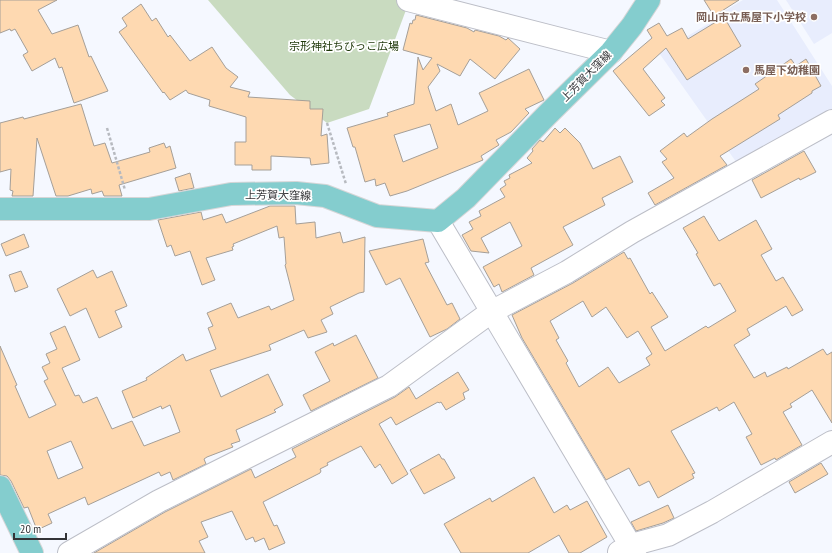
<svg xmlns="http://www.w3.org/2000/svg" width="832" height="553" viewBox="0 0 832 553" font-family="'PT Sans Narrow','Noto Sans JP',sans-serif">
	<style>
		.built { fill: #e8edfd }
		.green { fill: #c9dbc0 }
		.building { fill: #fed9b1; stroke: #a59f98; fill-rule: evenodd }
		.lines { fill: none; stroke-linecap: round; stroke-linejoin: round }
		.minor-casing { stroke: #bcbec7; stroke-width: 24 }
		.major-casing { stroke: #d6d6d7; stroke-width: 24 }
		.path { stroke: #b7bac0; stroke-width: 2.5; stroke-dasharray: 3 2; stroke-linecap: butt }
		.minor { stroke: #fff; stroke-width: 22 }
		.major { stroke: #84cdce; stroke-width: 22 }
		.education-dot { fill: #8d6e63; stroke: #fff; stroke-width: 1.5 }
		.labels { text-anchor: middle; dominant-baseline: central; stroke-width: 3.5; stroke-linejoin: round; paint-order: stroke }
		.education-label { font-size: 11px; font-weight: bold; fill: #785e54; stroke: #fff; text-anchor: end }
		.park-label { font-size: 11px; fill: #1e3709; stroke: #fff }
		.street-label { font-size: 11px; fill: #333437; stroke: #fff }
	</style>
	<rect width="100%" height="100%" fill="#f5f8ff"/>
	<g class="built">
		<path d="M743,0H777L832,86V111L739,166L659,53L718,18L719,14Z"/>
		<path d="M786,0H832V33L814,44Z"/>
	</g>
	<path class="green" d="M208,0H404L406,10L369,109L327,123L290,95Z"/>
	<g class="building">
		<path d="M0,0H57L38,10L52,34L78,25L89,57L91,56L108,91L74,103L62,67L59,68L55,58L32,71L23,55L28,52L15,29L11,31L10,29L0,33Z"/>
		<path d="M704,0H739L714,16Z"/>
		<path d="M141,4L152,21L156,18L168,37L170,35L190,61L212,47L226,68L238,77L230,87L250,92L248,97L310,101V109H323L321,136L327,134L329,163L311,165L310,158L271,156V170H252V165H235V142H246V117L209,106L210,100L188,93L186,90L170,100L164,92L163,93L119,32L127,26L122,18Z"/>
		<path d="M416,15L467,28L474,32L475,30L499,36L506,40L508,38L520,49L495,79L470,59L460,76L437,64L440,71L428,87L436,111L451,104L458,125L488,111L479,93L529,69L544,100L525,109L529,113L511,132L496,140L499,145L481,156L483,160L407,191L390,196L385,183L376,186L375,179L365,182L355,147H353L347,128L388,116L387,113L414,104L418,57L423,70L432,58L403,50L410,23L412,24L413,20H415ZM430,124L438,148L403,162L394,135Z"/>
		<path d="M724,17L741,46L687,80L666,48L643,69L665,98L661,101L665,105L649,116L613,71L652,38L647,30L659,23L667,36L682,28L688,39Z"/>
		<path d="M791,59L796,66L806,59L821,86L812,91V93L778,115L780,119L720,156L727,165L655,205L648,193L674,178L662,162L667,159L660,151L684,133L687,137L712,119L759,89L755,84Z"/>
		<path d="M81,104L94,146L105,143L112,163L150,152L149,148L164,143L166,148L170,146L176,168L119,185L122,196H104L102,191L92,194L91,189L68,196H56L37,138L33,196H12L13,191L10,190L11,169L0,172V123L23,117L24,119Z"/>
		<path d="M555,128L560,133L565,128L580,143L593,169L620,156L633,182L602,198L605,205L563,227L573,245L531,268L534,275L502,292L499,284L494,287L483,267L522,246L510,222L481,238L489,253L471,251L462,235L473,229L469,222L481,216L479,211L505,197L500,189L506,185L504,181L510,178L509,175L532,163L527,158L533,151L532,149L540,140L543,142Z"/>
		<path d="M804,151L816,172L800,180L799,178L761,198L752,180Z"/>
		<path d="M190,173L194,188L179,191L175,178Z"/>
		<path d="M270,206H295L296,224L315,222L316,238L340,232L343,243L365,237L364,292L359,293L330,307L333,314L321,320L327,332L308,338L304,330L269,345L271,350L210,370L221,397L268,374L283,405L274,410L276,412L236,430L240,441L231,444L233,447L207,457L204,459L206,464L173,480L170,472L161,476L159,472L88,505L85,497L48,514L52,523L37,530L28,507L24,508L11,481L7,476L0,475V346L17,385L15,386L29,418L56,405L44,381L48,379L42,367L50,363L46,354L57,349L50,333L65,326L80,360L62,368L75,396L79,395L83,403L97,397L112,429L132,421L144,446L180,432L170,405L162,409L161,406L133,418L122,391L147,380L146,378L183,354L186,361L216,349L208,328L213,326L207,313L231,303L238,318L269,306L271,310L294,300L285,265L286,264L284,237L279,238L277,226L233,244L234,246L232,247L233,250L206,258L215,280L202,285L190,251L175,256L171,245L167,247L158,220L201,212L203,220L222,214L226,223ZM71,441L83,468L58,479L47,451Z"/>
		<path d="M704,216L719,241L756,220L772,249L761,255L776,281L783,277L803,310L792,316L786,306L747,329L750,335L734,345L754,378L765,372L767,377L787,367L788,369L823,349L827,355L832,352V423L812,390L790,404L792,407L783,412L802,445L776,460L775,458L761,465L746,437L752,434L734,402L719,411L717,407L671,431L695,473L692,474L694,478L658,498L649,481L639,486L629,468L606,480L522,338L512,315L573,283L624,252L628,259L630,258L650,294L652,292L668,317L651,327L665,351L706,326L708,328L736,311L720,283L714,286L696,254L698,253L683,228ZM583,301L592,317L606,307L627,338L638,331L652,354L646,358L650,365L619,383L608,367L579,387L566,363L568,361L556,340L559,338L550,321Z"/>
		<path d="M24,234L29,247L6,256L1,244Z"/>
		<path d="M423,239L429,262L425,263L447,305L452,303L460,319L447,329L430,337L400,278L386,285L369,251Z"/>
		<path d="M93,270L97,278L112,271L127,306L115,311L122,327L99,338L86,308L70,316L57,289Z"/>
		<path d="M21,271L28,287L15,292L9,275Z"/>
		<path d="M356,335L378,378L311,411L303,395L330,381L315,352L333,343L334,346Z"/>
		<path d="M458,372L469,390L463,393L465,399L446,410L441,402L439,403L438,402L396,425L391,417L379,424L408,474L392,484L380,464L375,468L361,446L327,463L328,465L320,469L321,471L320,473L263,502L274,526L277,525L285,543L269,550L264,538L255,542L253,537L246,540L232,511L201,522L208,537L199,541L205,553H94L165,512L251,469L255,478L296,457L292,449L395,397L409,387L416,399Z"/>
		<path d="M439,454L442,459H444L455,478L424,494L410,470Z"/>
		<path d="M821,463L828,474L795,493L789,482Z"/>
		<path d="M534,477L554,513L567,505L570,510L587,501L607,537L580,553H569L559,535L528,553H461L444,524L490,498L492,502Z"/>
		<path d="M668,505L674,518L663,523L636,531L631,522Z"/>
	</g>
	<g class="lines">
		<g class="minor-casing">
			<g id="minor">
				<path d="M408,0L611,52"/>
				<path d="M438,221L635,553"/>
				<path d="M619,552L631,545L668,535L712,512L832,442"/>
				<path d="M69,553L159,501L389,386L491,312L567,272L632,232L832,121"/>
			</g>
		</g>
		<g class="major-casing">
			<g id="major">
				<path d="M0,209H149L231,194L296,193L325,196L377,216L438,221L466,198L547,115L611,52L632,26L649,0"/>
				<path d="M0,487L32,553"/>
			</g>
		</g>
		<g class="path">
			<path d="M327,123L346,184"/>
			<path d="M107,128L125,190"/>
		</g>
		<use href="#minor" class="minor"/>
		<use href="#major" class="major"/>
	</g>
	<g class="education-dot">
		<circle cx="814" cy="17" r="4"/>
		<circle cx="746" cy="70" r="4"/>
	</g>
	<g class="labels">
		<g class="education-label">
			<text x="806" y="17">岡山市立馬屋下小学校</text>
			<text x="754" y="70" text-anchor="start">馬屋下幼稚園</text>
		</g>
		<g class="park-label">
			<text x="344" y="46">宗形神社ちびっこ広場</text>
		</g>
		<g class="street-label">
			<text transform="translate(586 76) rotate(-45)">上芳賀大窪線</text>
			<text transform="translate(278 195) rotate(1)">上芳賀大窪線</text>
		</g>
	</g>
	<path d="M14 533v6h52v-6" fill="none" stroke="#333437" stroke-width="2"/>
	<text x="20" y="533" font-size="12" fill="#333437" stroke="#ffffff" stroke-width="3" paint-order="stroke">20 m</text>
</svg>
